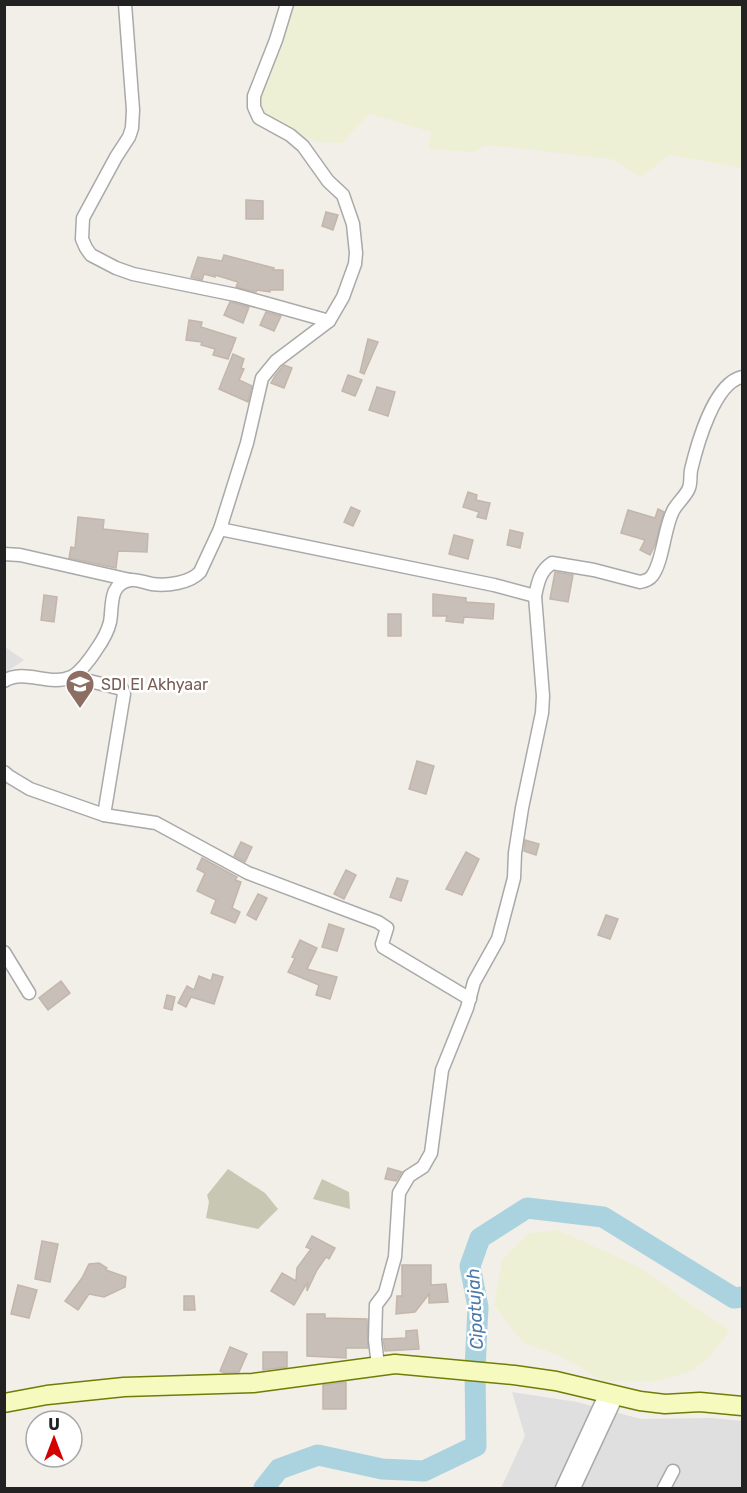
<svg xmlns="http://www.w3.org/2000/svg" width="747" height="1493" viewBox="0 0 747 1493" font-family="Rubik,sans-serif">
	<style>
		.residential { fill: #e0dfdf }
		.construction { fill: #c7c7b4 }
		.farmland { fill: #eef0d5 }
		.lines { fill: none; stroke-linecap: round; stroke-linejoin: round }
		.river { stroke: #aad3df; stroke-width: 21 }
		.building { fill: #c7bfb8; stroke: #c4b6ab; stroke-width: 1.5 }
		.street-casing { stroke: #a9a9a9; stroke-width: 15 }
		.secondary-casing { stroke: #707d05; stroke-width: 21 }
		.street { stroke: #fff; stroke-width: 12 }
		.secondary { stroke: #f7fabf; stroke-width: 18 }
		.labels { text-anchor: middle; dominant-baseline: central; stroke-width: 5; stroke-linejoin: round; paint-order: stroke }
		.education-label { font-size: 16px; fill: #785e54; stroke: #fff; text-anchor: start }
		.water-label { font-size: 18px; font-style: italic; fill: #4a7aab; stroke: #fff }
	</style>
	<rect width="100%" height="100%" fill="#f2efe9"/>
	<g class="residential">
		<path d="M5,647L24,660L5,673Z"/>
		<path d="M512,1392L577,1402L641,1419L713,1418L742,1421V1488H501L525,1436Z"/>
	</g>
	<g class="construction">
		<path d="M228,1169L265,1193L278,1209L258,1229L206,1218L209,1202L207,1195Z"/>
		<path d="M322,1179L349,1192L350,1209L313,1199Z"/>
	</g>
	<g class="farmland">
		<path d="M287,5H742V168L670,155L641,177L611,159L487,145L473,152L429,149L431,132L370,114L342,143L317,142L259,118L253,103Z"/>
		<path d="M558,1230L637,1266L730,1331L712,1354L693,1371L656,1381H604L558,1355L523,1343L494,1305L502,1260L529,1233Z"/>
	</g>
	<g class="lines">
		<path class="river" d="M264,1488L279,1469L318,1455L382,1469L424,1471L476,1446L475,1369L478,1307L470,1266L480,1238L527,1208L603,1217L734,1298L742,1297"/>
	</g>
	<g class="building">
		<path d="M246,200L263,201V219H246Z"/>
		<path d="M326,212L338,215L333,230L322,226Z"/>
		<path d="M224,255L274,268L273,270H283V290H270V292L257,290L256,292L236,287L238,282L215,275V277L204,274L202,280L191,277L198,257L222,261Z"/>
		<path d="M230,302L249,307L243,323L224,315Z"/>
		<path d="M266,312L281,316L274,331L260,325Z"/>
		<path d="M189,320L202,322L201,327L236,338L228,359L213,355L215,349L201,345L202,342L186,340Z"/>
		<path d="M368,339L378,342L364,374L360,372Z"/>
		<path d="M233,354L244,359L241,368L244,369L239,380L252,386L248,402L219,389Z"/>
		<path d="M284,365L292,368L284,388L271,383L275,376Z"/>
		<path d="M348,375L362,380L355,396L342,391Z"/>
		<path d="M377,387L395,392L388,416L369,410Z"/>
		<path d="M468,492L477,495L476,500L490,503L486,519L477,517L479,512L463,507Z"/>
		<path d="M351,507L360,511L353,526L344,522Z"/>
		<path d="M658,509L664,512L655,545L650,555L640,550L645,540L621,533L628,510L655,518Z"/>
		<path d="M78,517L104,520L103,529L148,534L147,552L118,551L116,568L69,558L71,547L75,548Z"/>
		<path d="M510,530L523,533L520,548L507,545Z"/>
		<path d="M454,535L473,540L468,559L449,554Z"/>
		<path d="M555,572L573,575L568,602L550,599Z"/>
		<path d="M433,594L466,598V602L494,604L493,619L464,617L463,623L446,621L447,616H433Z"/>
		<path d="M44,595L57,597L54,622L41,620Z"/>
		<rect x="388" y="614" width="13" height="22"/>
		<path d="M417,761L434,766L426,794L409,789Z"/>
		<path d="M525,840L539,844L536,855L524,851Z"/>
		<path d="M241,842L252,847L245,862L234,856Z"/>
		<path d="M466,852L479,859L462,895L446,889Z"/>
		<path d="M202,858L237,877L235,880L241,882L232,908L240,912L235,923L211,913L216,900L197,891L205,873L197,869Z"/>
		<path d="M346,870L356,875L344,899L334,894Z"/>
		<path d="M397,878L408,881L401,901L390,897Z"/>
		<path d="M258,894L267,898L256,920L247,915Z"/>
		<path d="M606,915L618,919L610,939L598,935Z"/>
		<path d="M329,924L344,929L337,951L322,947Z"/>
		<path d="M300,940L317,948L307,969L337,977L330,999L316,995L319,985L288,972L295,958L292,957Z"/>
		<path d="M213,974L223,977L214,1004L191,997L186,1007L178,1003L187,986L194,990L199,976L211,981Z"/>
		<path d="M61,981L70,993L48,1010L39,998Z"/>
		<path d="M167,995L175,997L172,1010L164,1008Z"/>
		<path d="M388,1168L402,1172L396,1181L385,1179Z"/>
		<path d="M312,1236L335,1248L329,1259L326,1257L317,1270L307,1291V1283L294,1305L271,1291L282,1273L296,1281L297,1268L311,1249L306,1247Z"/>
		<path d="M42,1241L58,1244L50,1282L35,1279Z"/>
		<path d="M99,1263L107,1268L106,1270L126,1277L125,1287L104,1297L89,1294L78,1310L65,1301L82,1278L89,1264Z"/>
		<path d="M402,1265H431V1285L446,1284L448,1302L429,1303V1294L415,1312L396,1314L397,1296H402Z"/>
		<path d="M18,1285L37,1290L29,1318L11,1314Z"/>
		<path d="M184,1296H194L195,1310H184Z"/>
		<path d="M307,1314H325V1318L367,1319L368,1348H346V1358L307,1356Z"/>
		<path d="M417,1330L419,1349L385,1351L383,1339L406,1338V1331Z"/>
		<path d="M230,1347L247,1354L239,1372L225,1373L220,1371Z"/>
		<path d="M263,1352H287V1367L263,1370Z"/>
		<path d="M346,1382V1409H323V1385Z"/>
	</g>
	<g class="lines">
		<g class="street-casing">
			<g id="street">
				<path d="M125,4L133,110L132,128L129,137L116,157L83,218L82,239L86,248L91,255L116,268L133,274L236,295L329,321"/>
				<path d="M220,529L494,585L535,596C538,582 540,571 552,563L594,570L640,582C645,581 649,580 652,576C663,562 664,528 673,511C677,503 686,496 689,488C691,483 690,476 691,470C697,445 714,383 742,377"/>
				<path d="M4,554L20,555L130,580"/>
				<path d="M73,677L118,688L122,689L124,694L104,815"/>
				<path d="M4,681C25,668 49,687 71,677C79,674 91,658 96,650C101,643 108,631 110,622C113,607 108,584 130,580C136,579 146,583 152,584C167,586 190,583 200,572L220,529L247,443L262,378L276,361L329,321L343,297L355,264L356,253L353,224L343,195L328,181L303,146L290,135L259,118L254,107V96L276,40L287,4"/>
				<path d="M4,772L10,777L30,789L104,815L156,823L248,873L378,922L387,928L382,944L383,947L470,999"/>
				<path d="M4,952L29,993"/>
				<path d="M378,1366L375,1340L376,1305L385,1293L395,1257L399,1193L409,1176L423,1167L431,1153L442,1070L467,1008L474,982L498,939L514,878L515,853L522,808L542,713L543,696L535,596"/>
				<path d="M562,1488L606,1393"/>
				<path d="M574,1488L617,1396"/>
				<path d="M664,1488L673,1471"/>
			</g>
		</g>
		<g class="secondary-casing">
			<path id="secondary" d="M4,1403L47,1395L124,1387L253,1383L395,1364L514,1375L556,1381L640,1401L665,1404L700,1402L742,1406"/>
		</g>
		<use href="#street" class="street"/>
		<use href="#secondary" class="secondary"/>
	</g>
	<defs>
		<g id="school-pin" transform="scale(1.5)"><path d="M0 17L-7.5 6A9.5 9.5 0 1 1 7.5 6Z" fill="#8d6e63" stroke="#fff"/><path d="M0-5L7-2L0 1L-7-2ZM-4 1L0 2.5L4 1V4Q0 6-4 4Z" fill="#fff"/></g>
	</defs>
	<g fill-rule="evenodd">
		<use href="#school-pin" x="80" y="684"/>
	</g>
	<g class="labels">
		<g class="education-label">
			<text x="101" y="684">SDI El Akhyaar</text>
		</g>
		<g class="water-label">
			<text transform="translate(475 1309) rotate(-93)">Cipatujah</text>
		</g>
	</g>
	<rect width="747" height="1493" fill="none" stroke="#222222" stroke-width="12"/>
	<g transform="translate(54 1439)"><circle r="28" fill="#ffffff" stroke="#a7a7a7" stroke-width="1.5"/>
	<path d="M0-4.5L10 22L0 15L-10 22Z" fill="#d40000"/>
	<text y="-9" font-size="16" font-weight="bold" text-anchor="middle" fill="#222222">U</text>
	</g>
</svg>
